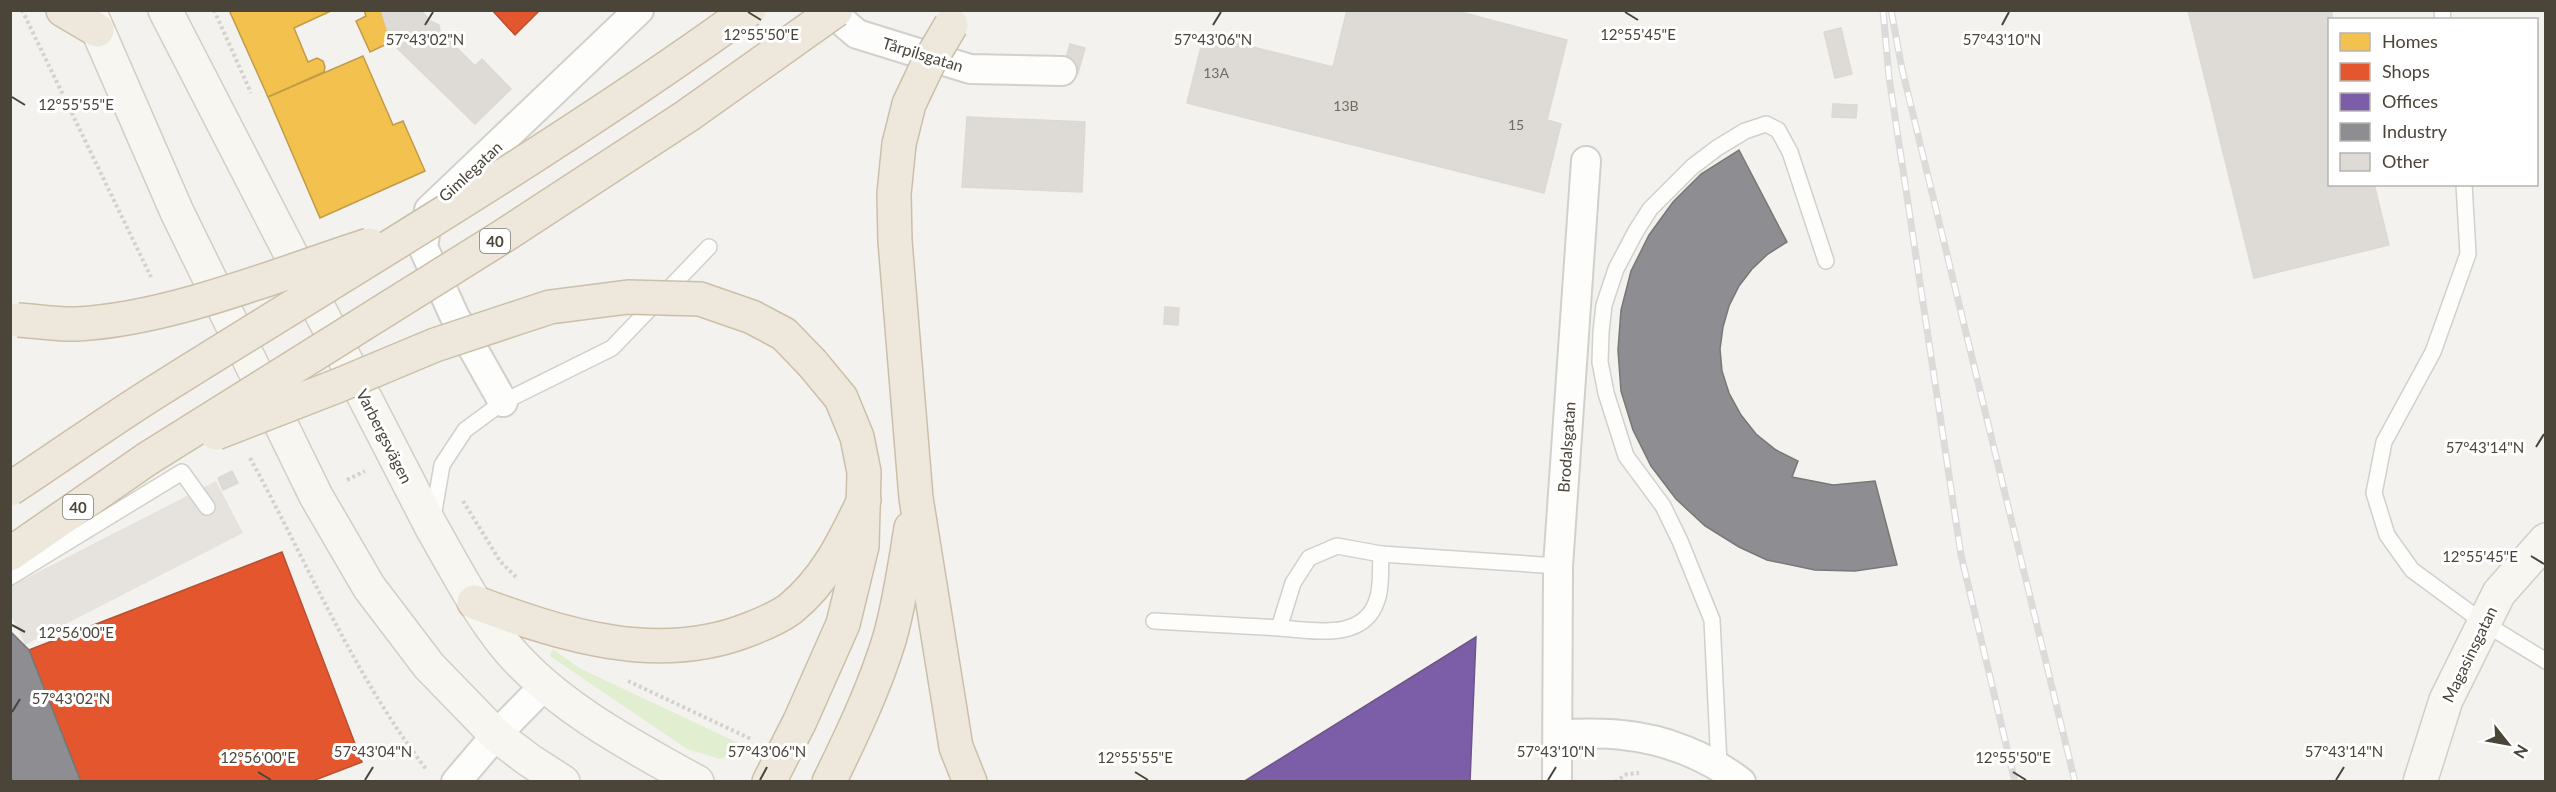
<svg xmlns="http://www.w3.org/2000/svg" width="2556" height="792" viewBox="0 0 2556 792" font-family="Lato,sans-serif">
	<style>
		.green { fill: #e1eecf }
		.parking { fill: #e6e3df }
		.homes { fill: #f2c14e; stroke: #c09c48; stroke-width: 1.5 }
		.shops { fill: #e4572e; stroke: #b65131; stroke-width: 1.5 }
		.offices { fill: #7b5ea7; stroke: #6d5686; stroke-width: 1.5 }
		.industry { fill: #8d8d92; stroke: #797777; stroke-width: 1.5 }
		.building { fill: #dedbd6; stroke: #dcd9d4; stroke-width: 1.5 }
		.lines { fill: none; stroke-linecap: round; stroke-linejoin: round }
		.lane-casing { stroke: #d2d0cb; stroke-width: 18 }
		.street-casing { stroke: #d2d0cb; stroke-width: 32 }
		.secondary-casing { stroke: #d3cfc5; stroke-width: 36 }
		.highway-casing { stroke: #ccbfa9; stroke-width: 36 }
		.path { stroke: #d3d2cc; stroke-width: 4; stroke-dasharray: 3 3; stroke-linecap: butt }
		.lane { stroke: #fdfdfc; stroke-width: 15 }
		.street { stroke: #fdfdfc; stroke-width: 28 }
		.secondary { stroke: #f7f6f1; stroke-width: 33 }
		.highway { stroke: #ede8db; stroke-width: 33 }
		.rail-casing { stroke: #dbdbda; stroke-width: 7 }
		.rail { stroke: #fff; stroke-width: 4.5; stroke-dasharray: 14; stroke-linecap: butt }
		.highway-bridge-casing { stroke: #ccbfa9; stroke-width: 36; stroke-linecap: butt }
		.highway-bridge { stroke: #ede8db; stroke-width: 33 }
		.ticks { fill: none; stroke: #4b4439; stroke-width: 2 }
		.labels { text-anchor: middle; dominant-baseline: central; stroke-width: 6; stroke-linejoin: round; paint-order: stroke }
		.number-label { font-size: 14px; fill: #706a61 }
		.shield { fill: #fff; stroke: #817c74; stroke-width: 1.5 }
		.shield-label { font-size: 15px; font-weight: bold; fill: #4b4439 }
		.street-label { font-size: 16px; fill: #4b4439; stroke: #fff }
		.ticks-label { font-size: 15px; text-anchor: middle; fill: #4b4439; stroke: #fff; stroke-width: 6; stroke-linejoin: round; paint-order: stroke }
	</style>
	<rect width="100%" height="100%" fill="#f4f2ee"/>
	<path class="green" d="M553,649L579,668L749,748L720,759L687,749L550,656Z"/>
	<path class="parking" d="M216,481L243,533L25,645L11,615V586Z"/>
	<g class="homes">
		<path d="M229,10H333L294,28L308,62L317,58L323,61L325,67L324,72L268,97Z"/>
		<path d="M364,10H381L391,42L370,52L356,21L366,16Z"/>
		<path d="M363,56L393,125L403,121L425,171L320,218L268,97Z"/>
	</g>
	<g class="shops">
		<path d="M492,10H540L515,35Z"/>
		<path d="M282,552L362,762L310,782H81L29,650Z"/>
	</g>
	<path class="offices" d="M1476,637L1470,782H1243Z"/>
	<g class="industry">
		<path d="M1739,150L1787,242L1768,254L1752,269L1739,286L1729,306L1723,327L1720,349L1722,371L1729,393L1741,415L1756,434L1776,450L1798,461L1792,477L1833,485L1875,481L1897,565L1855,571L1815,570L1767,560L1739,547L1705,526L1676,499L1651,466L1633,430L1621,391L1618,350L1621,310L1631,271L1649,235L1673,202L1701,174Z"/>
		<path d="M10,631L29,650L81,782H13L10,775Z"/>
	</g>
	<g class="building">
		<path d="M381,10H421L430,21L439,25L440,31L475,66L482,59L511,89L475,124L391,42Z"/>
		<path d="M1347,10H1453L1567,40L1547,120L1561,124L1544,193L1187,103L1204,35L1333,67Z"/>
		<path d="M2188,10H2331L2333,20H2330V184H2374L2389,245L2254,278Z"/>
		<path d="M1841,28L1852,74L1835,78L1824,32Z"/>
		<path d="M1070,44L1085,48L1078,73L1063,69Z"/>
		<path d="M1833,104L1857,105L1856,118L1832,117Z"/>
		<path d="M967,117L1085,122L1082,192L962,187Z"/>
		<path d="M1165,307L1179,308L1178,325L1164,324Z"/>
		<path d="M232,471L238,483L223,490L218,478Z"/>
	</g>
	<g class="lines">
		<g class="lane-casing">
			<g id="lane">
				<path d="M2442,10L2443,20"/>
				<path d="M2464,184L2468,254L2433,352L2384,442L2374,493L2387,535L2412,570L2484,623L2546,661"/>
				<path d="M433,517L442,465L465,430L503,402L612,348L709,247"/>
				<path d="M1381,554L1558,566"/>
				<path d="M10,577L182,472L207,507"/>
				<path d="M1154,621L1279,628L1293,583L1309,558L1337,546L1381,554C1380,568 1382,587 1377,600C1364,642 1312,630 1279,628"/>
				<path d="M1719,765L1712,620L1680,541L1663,506L1626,456L1606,393L1600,362L1601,332L1604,305L1616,269L1636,231L1650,209L1692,167L1717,148L1745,131L1766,124L1778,130L1790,152L1826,261"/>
			</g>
		</g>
		<g class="street-casing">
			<g id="street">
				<path d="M829,10L857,34L970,69L1062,71"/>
				<path d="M503,402L454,315L423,247L429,210L639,10"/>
				<path d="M1558,734C1579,734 1601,732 1622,735C1665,739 1707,756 1741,782"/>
				<path d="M456,782L496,735L544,686"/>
				<path d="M1557,782L1558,566L1586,161"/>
			</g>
		</g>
		<g class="secondary-casing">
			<g id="secondary">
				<path d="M89,10L177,212L316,496L369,587L429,666L496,735L529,760L563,782"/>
				<path d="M165,10L431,526C455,568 478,613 509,650C558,707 632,746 697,782"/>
				<path d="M2420,782L2446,700L2499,593L2546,540"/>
			</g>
		</g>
		<g class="highway-casing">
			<g id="highway">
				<path d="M63,10L97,30"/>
				<path d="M899,144L894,194L895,241L916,498L956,747L970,782"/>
				<path d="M10,554L147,459"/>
				<path d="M474,602C562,635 658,666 750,629C763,624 779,617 790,609C826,580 845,540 864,500"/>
				<path d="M769,782L800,721L843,624L862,546L864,472L857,437L841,398L812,363"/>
				<path d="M829,782C852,735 875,687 890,637C900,601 905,565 911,528"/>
			</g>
		</g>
		<g class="path">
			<path d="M22,10L151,277"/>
			<path d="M214,10L251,93"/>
			<path d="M250,458C307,562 353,674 426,769"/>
			<path d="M347,480L365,471"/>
			<path d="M463,501L500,561L517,578"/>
			<path d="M628,681L751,739"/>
			<path d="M1615,782L1627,774L1639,773"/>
		</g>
		<use href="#lane" class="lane"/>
		<use href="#street" class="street"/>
		<use href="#secondary" class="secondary"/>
		<use href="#highway" class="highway"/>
		<g class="rail-casing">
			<g id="rail">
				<path d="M1883,10L1889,77L1961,555L2015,782"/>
				<path d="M1891,10L1902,69L2075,782"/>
			</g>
		</g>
		<use href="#rail" class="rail"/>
		<g class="highway-bridge-casing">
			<g id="highway-bridge">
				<path d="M899,144L909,104L928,64L951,25"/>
				<path d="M18,320C37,321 58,325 77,324C171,319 279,274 369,245"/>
				<path d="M216,433L337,386L435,345L550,307L628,297L700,299L752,317L784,334L812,363"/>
				<path d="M147,459L505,235L687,116L836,10"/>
				<path d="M10,489C62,455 113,418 165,386C361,263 561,146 749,10"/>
			</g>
		</g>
		<use href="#highway-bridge" class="highway-bridge"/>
	</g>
	<path class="ticks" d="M748,12L761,20M1625,12L1638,20M425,25L433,12M1213,25L1221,12M2002,25L2009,12M12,97L25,105M2536,447L2544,434M2531,556L2544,564M12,625L25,632M12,712L20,699M258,772L271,780M1135,772L1148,780M2013,772L2026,780M365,780L373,767M760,780L767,767M1548,780L1556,767M2336,780L2344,767"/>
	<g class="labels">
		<g class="number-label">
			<text x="1216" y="72">13A</text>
			<text x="1346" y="105">13B</text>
			<text x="1516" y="124">15</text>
		</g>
		<g class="shield">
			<rect x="480" y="229" width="30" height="24" rx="4.5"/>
			<rect x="63" y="495" width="30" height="24" rx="4.5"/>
		</g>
		<g class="shield-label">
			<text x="495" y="241">40</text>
			<text x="78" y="507">40</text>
		</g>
		<g class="street-label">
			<text transform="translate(923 54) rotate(17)">Tårpilsgatan</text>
			<text transform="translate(470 171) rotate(-43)">Gimlegatan</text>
			<text transform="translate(385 436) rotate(63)">Varbergsvägen</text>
			<text transform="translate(1566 447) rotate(-86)">Brodalsgatan</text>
			<text transform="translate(2469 654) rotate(-64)">Magasinsgatan</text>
		</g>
	</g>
	<g class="ticks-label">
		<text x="761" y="40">12°55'50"E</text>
		<text x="1638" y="40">12°55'45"E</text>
		<text x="2002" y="45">57°43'10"N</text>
		<text x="425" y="45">57°43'02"N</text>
		<text x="1213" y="45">57°43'06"N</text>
		<text x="76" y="110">12°55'55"E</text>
		<text x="2485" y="453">57°43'14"N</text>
		<text x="2480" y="562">12°55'45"E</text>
		<text x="76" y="638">12°56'00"E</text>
		<text x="71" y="704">57°43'02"N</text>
		<text x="373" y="757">57°43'04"N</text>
		<text x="767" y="757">57°43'06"N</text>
		<text x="1556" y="757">57°43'10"N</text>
		<text x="2344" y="757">57°43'14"N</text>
		<text x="258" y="763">12°56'00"E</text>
		<text x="1135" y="763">12°55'55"E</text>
		<text x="2013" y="763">12°55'50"E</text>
	</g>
	<rect width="2556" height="792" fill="none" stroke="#4b4439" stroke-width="24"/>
	<rect x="2328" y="18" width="210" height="168" fill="#ffffff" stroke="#b7b4b0" stroke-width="1.5"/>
	<rect x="2340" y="33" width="30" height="18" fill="#f2c14e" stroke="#b7b4b0" stroke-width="1.5"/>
	<text x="2382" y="48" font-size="18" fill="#4b4439">Homes</text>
	<rect x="2340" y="63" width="30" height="18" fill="#e4572e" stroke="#b7b4b0" stroke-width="1.5"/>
	<text x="2382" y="78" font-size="18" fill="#4b4439">Shops</text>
	<rect x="2340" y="93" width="30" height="18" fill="#7b5ea7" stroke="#b7b4b0" stroke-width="1.5"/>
	<text x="2382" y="108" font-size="18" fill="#4b4439">Offices</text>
	<rect x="2340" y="123" width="30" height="18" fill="#8d8d92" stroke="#b7b4b0" stroke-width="1.5"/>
	<text x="2382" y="138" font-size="18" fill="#4b4439">Industry</text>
	<rect x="2340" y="153" width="30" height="18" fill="#dedbd6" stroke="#b7b4b0" stroke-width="1.5"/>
	<text x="2382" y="168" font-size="18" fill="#4b4439">Other</text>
	<g transform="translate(2508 744) rotate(121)" stroke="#ffffff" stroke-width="4.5" paint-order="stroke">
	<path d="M0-4.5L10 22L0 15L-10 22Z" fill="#4b4439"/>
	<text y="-9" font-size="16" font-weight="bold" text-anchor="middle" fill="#4b4439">N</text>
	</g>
</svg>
